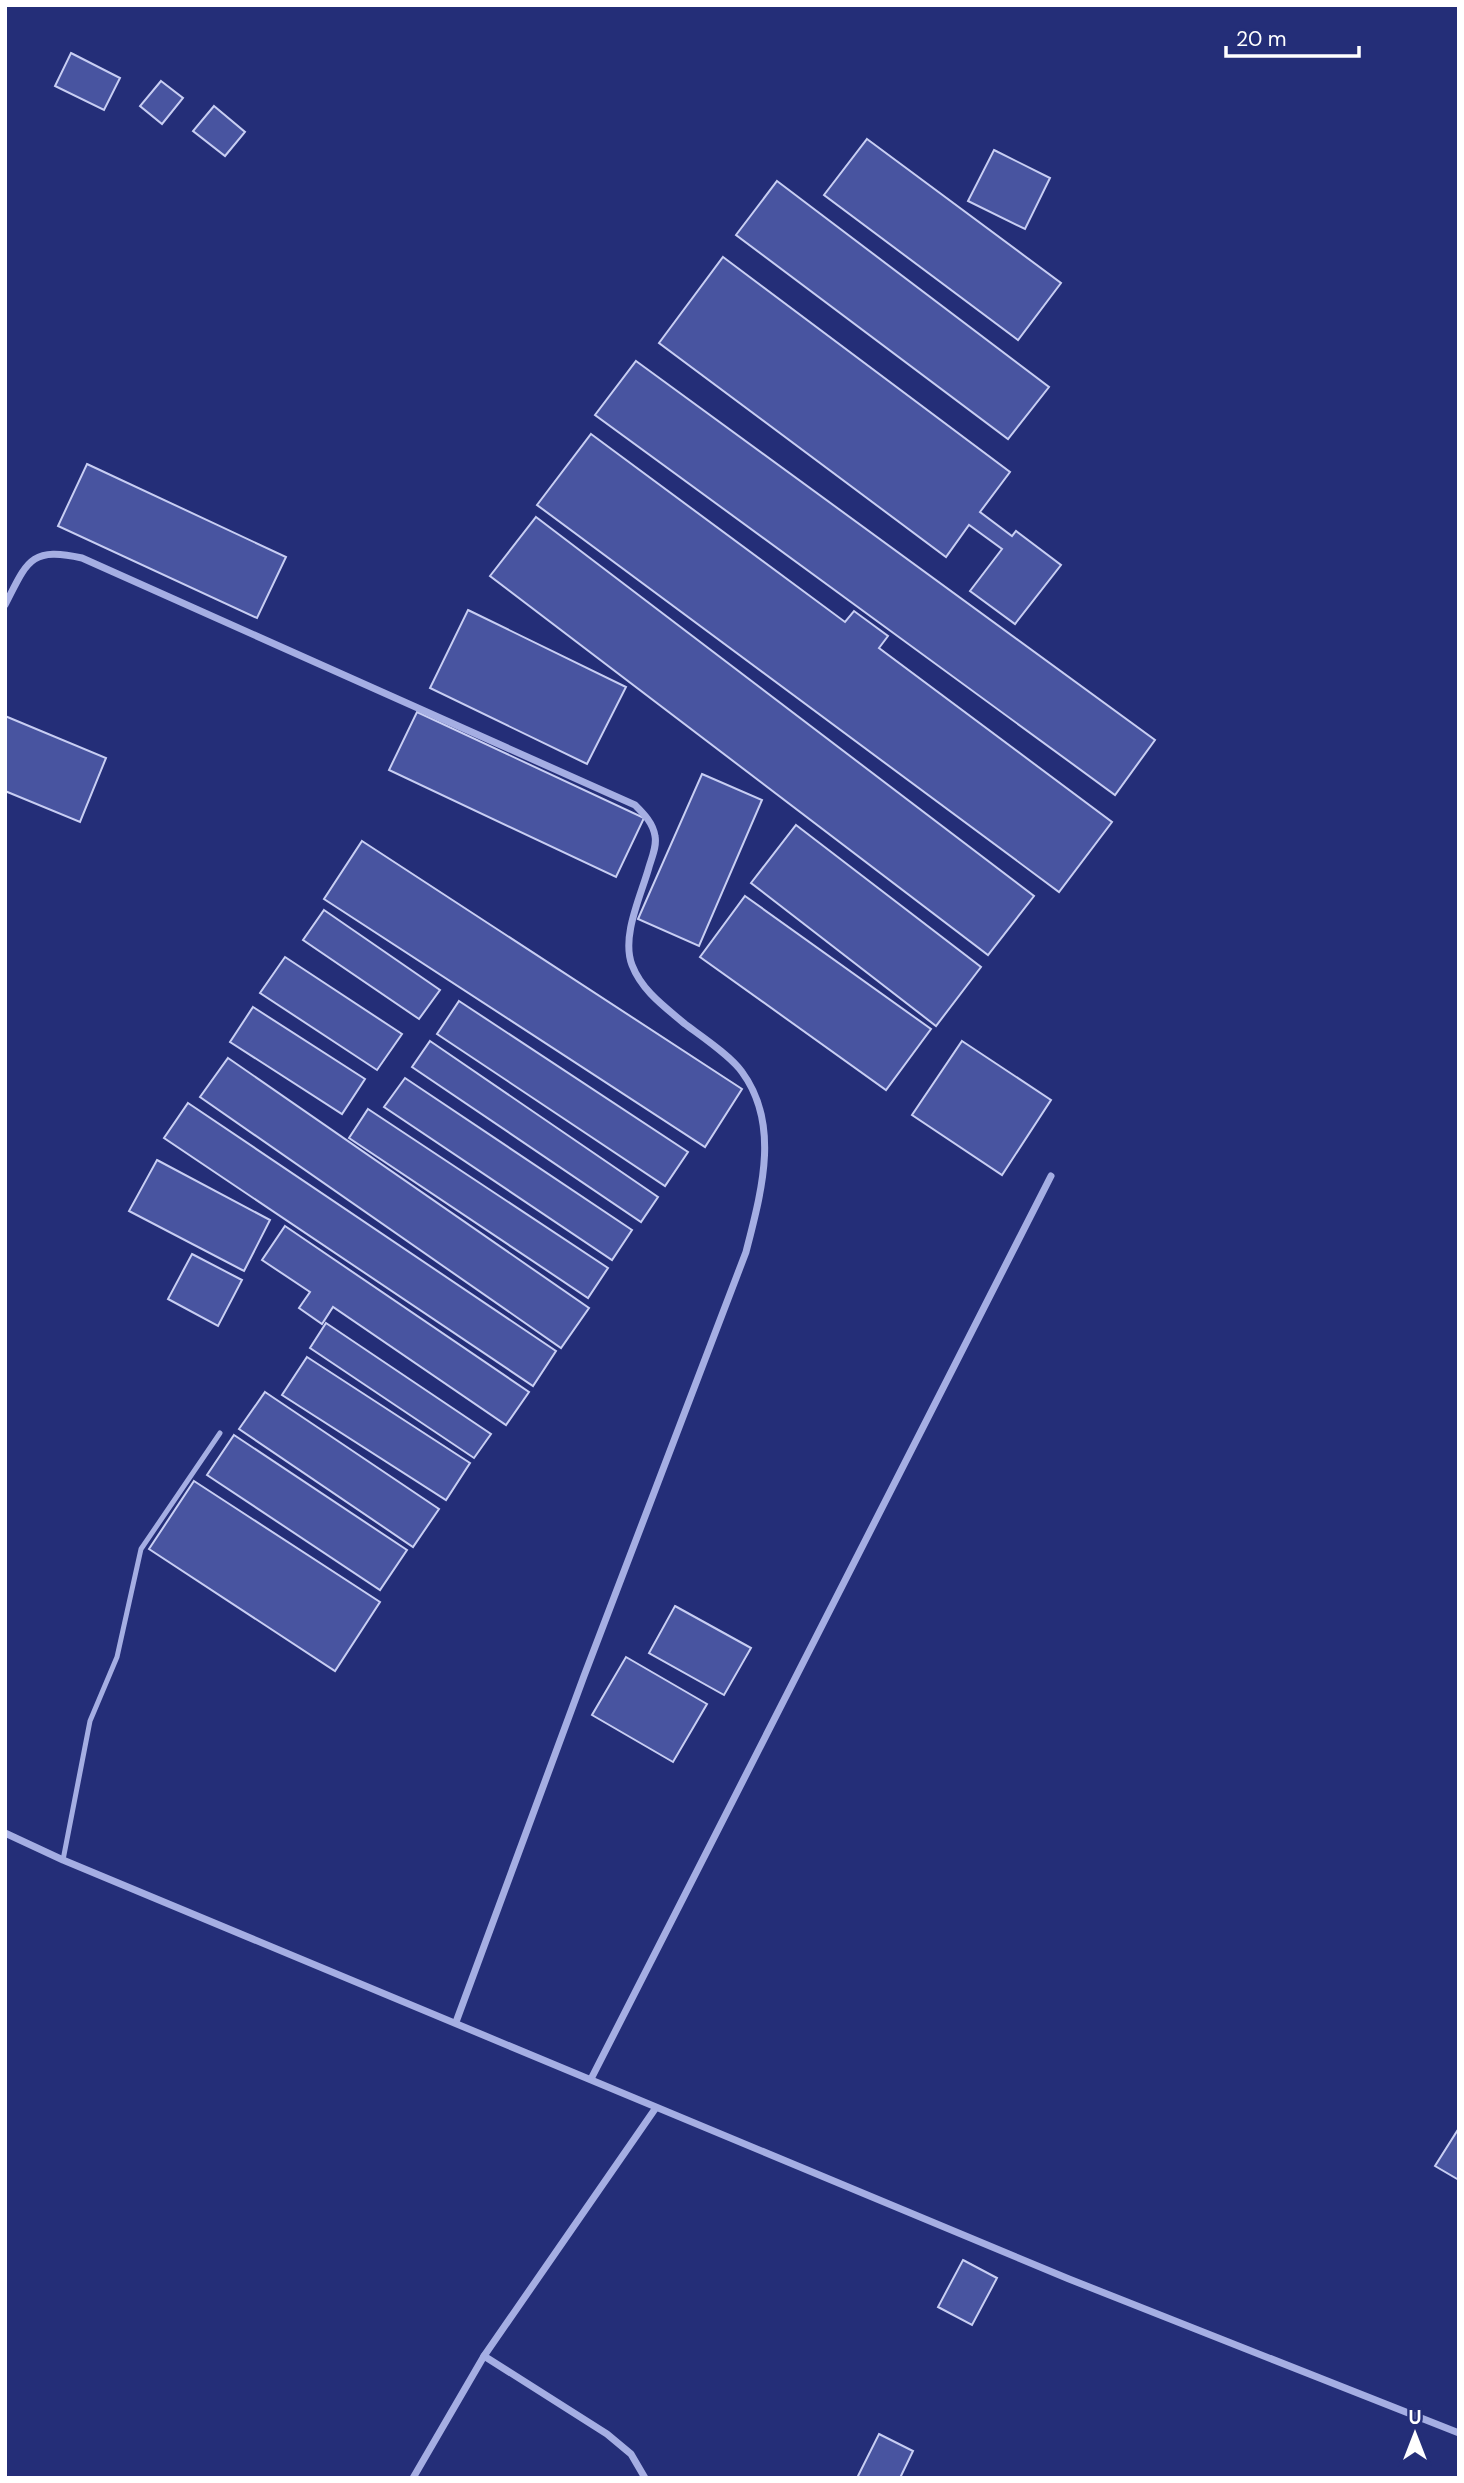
<svg xmlns="http://www.w3.org/2000/svg" width="1464" height="2483" viewBox="0 0 1464 2483" font-family="'DM Sans',sans-serif">
	<style>
		.building { fill: #4854a0; stroke: #c8cef3; stroke-width: 2 }
		.lines { fill: none; stroke-linecap: round; stroke-linejoin: round }
		.service { stroke: #a5aee3; stroke-width: 5 }
		.minor { stroke: #a5aee3; stroke-width: 7 }
	</style>
	<rect width="100%" height="100%" fill="#242e78"/>
	<g class="building">
		<path d="M71,53L120,78L104,110L55,86Z"/>
		<path d="M161,81L183,98L162,124L140,106Z"/>
		<path d="M214,106L245,132L225,156L193,131Z"/>
		<path d="M867,139L1061,283L1018,340L824,195Z"/>
		<path d="M994,150L1050,178L1025,229L968,201Z"/>
		<path d="M777,181L1049,387L1008,439L736,235Z"/>
		<path d="M723,257L1010,472L980,512L1012,536L1016,531L1061,565L1015,624L970,591L1002,549L969,525L946,557L659,343Z"/>
		<path d="M636,361L1155,740L1115,795L595,415Z"/>
		<path d="M591,434L845,622L854,611L888,636L879,648L1112,822L1059,892L537,505Z"/>
		<path d="M87,464L286,557L257,618L58,526Z"/>
		<path d="M536,517L1034,896L988,955L490,576Z"/>
		<path d="M468,610L626,687L587,764L430,688Z"/>
		<path d="M417,712L644,818L616,877L389,770Z"/>
		<path d="M5,716L106,758L80,822L5,791Z"/>
		<path d="M702,774L762,800L699,946L638,919Z"/>
		<path d="M796,825L981,967L936,1026L751,883Z"/>
		<path d="M362,841L742,1089L705,1147L324,899Z"/>
		<path d="M745,896L931,1029L886,1090L700,957Z"/>
		<path d="M324,910L440,990L419,1019L303,940Z"/>
		<path d="M285,957L402,1034L377,1070L260,993Z"/>
		<path d="M459,1001L688,1152L665,1186L437,1034Z"/>
		<path d="M253,1007L365,1079L342,1114L230,1042Z"/>
		<path d="M430,1041L658,1197L641,1222L412,1067Z"/>
		<path d="M962,1041L1051,1100L1002,1175L912,1115Z"/>
		<path d="M228,1058L589,1308L561,1348L200,1097Z"/>
		<path d="M405,1078L632,1230L612,1260L384,1107Z"/>
		<path d="M188,1103L556,1351L533,1386L164,1138Z"/>
		<path d="M368,1109L608,1268L588,1298L349,1138Z"/>
		<path d="M157,1160L270,1220L244,1271L129,1211Z"/>
		<path d="M285,1226L529,1392L506,1425L333,1307L322,1324L299,1308L310,1292L262,1260Z"/>
		<path d="M192,1254L242,1280L218,1326L168,1299Z"/>
		<path d="M326,1323L491,1434L474,1458L310,1348Z"/>
		<path d="M307,1357L470,1463L446,1500L282,1395Z"/>
		<path d="M265,1392L439,1509L413,1547L239,1429Z"/>
		<path d="M234,1435L407,1550L380,1590L207,1475Z"/>
		<path d="M194,1481L380,1602L335,1671L149,1549Z"/>
		<path d="M675,1606L751,1648L724,1695L649,1653Z"/>
		<path d="M626,1657L707,1704L673,1762L592,1715Z"/>
		<path d="M1459,2128V2180L1435,2166Z"/>
		<path d="M963,2260L997,2278L972,2325L938,2307Z"/>
		<path d="M879,2434L913,2451L900,2478H857Z"/>
	</g>
	<g class="lines">
		<path class="service" d="M63,1860L90,1721L117,1657L141,1549L220,1433"/>
		<g class="minor">
			<path d="M5,605C27,562 30,546 82,558L635,805C644,814 653,823 655,836C657,846 652,857 649,867C641,896 621,936 632,965C642,991 665,1007 685,1024C701,1036 731,1056 742,1072C781,1125 761,1193 746,1252L584,1676L456,2022"/>
			<path d="M5,1833L63,1860L1069,2279L1459,2433"/>
			<path d="M591,2079L1051,1176"/>
			<path d="M484,2356L607,2434L631,2454L645,2478"/>
			<path d="M413,2478L484,2356L655,2109"/>
		</g>
	</g>
	<rect width="1464" height="2483" fill="none" stroke="#ffffff" stroke-width="14"/>
	<g transform="translate(1415 2434)" stroke="#242e78" stroke-width="5" paint-order="stroke">
	<path d="M0-5L12 26L0 18L-12 26Z" fill="#ffffff"/>
	<text y="-10" font-size="19" font-weight="bold" text-anchor="middle" fill="#ffffff">U</text>
	</g>
	<path d="M1226 46v10h133v-10" fill="none" stroke="#ffffff" stroke-width="3.5"/>
	<text x="1236" y="46" font-size="21" fill="#ffffff" stroke="#242e78" stroke-width="5" paint-order="stroke">20 m</text>
</svg>
